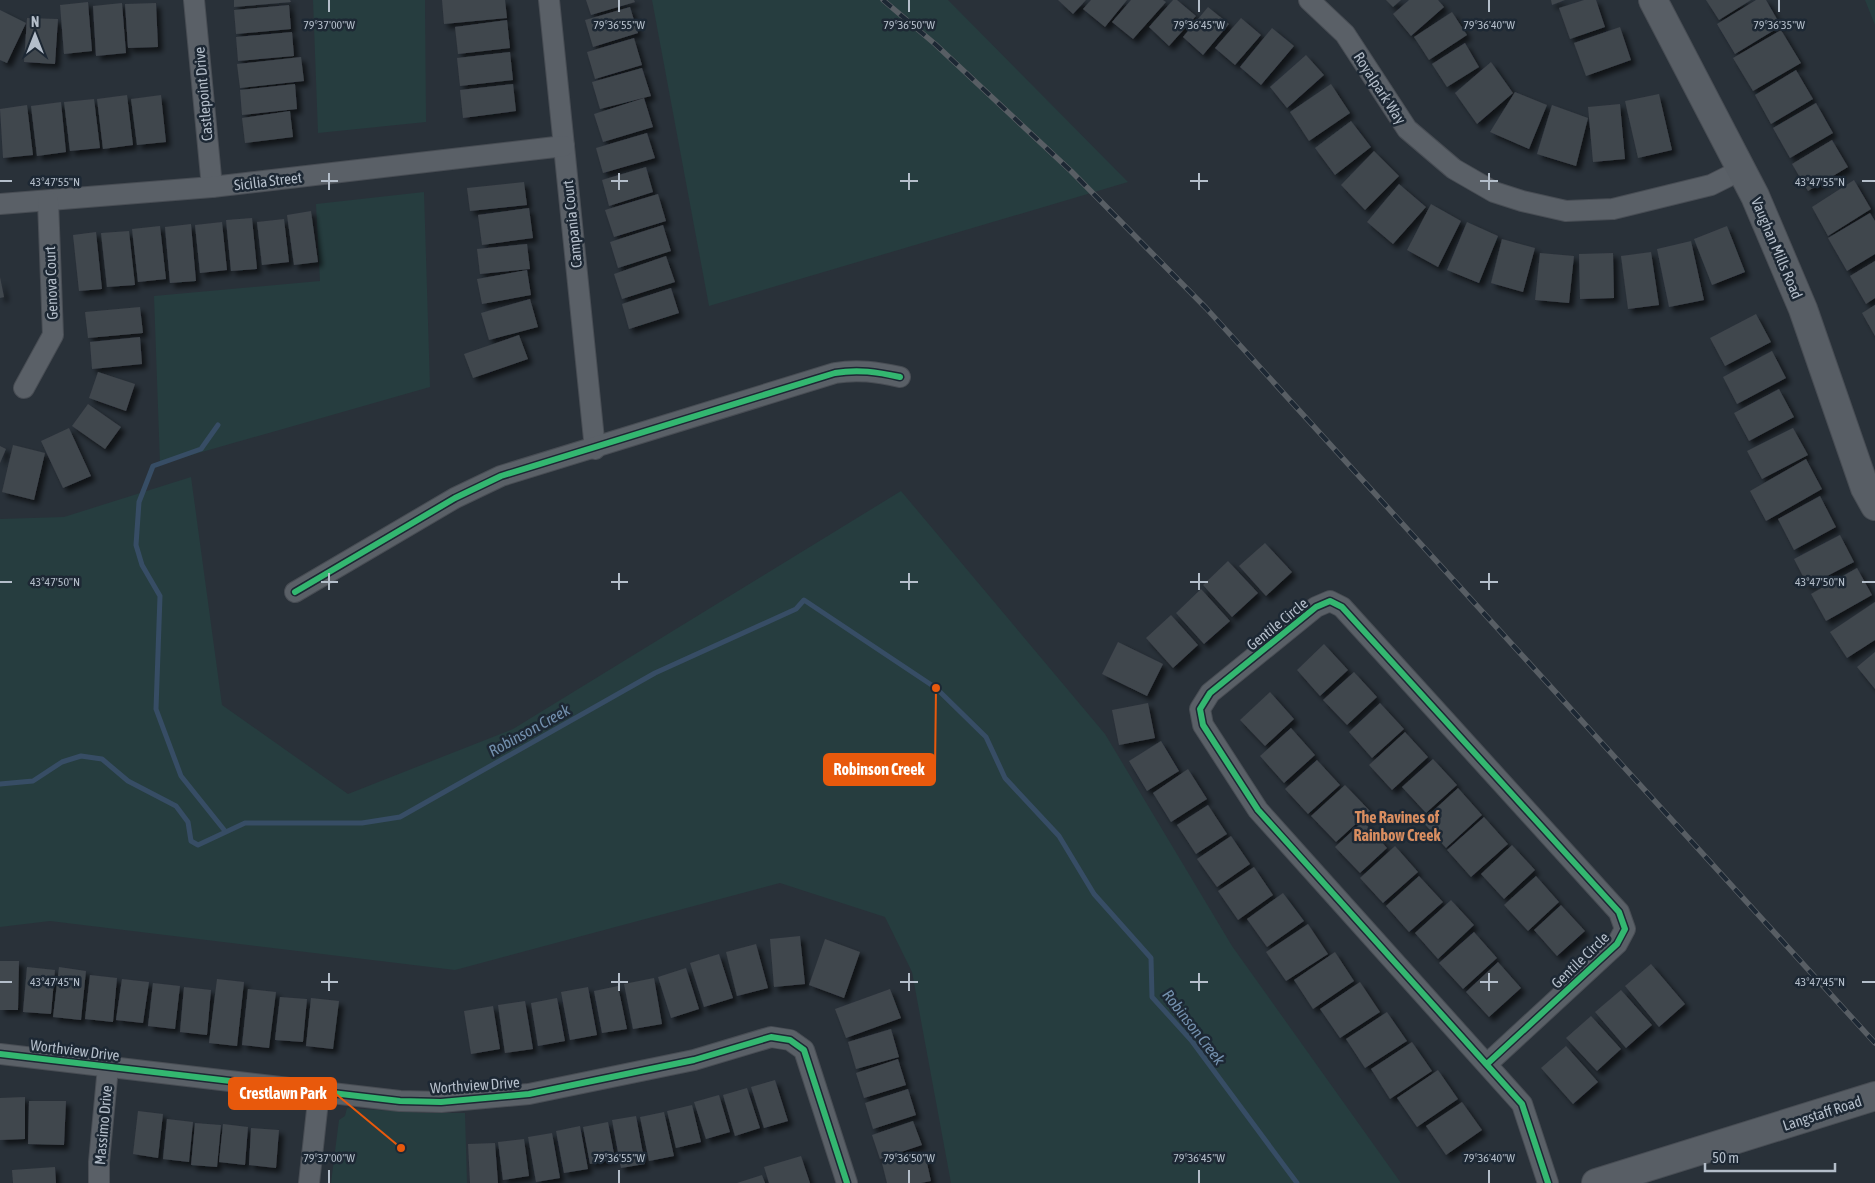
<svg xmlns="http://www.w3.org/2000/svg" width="1875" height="1183" viewBox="0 0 1875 1183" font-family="'Asap Condensed',sans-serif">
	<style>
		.green { fill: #263d3f }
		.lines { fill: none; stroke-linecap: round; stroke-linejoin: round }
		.stream { stroke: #374d65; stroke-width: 5 }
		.building { fill: #40464d; filter: url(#shadow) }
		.street-casing { stroke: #484d54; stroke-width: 22 }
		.secondary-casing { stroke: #484d54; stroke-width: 30 }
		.street { stroke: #5a6067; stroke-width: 20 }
		.secondary { stroke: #585e65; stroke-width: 28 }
		.rail-casing { stroke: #585e64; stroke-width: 5.5 }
		.rail { stroke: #1d2834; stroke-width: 4; stroke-dasharray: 11; stroke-linecap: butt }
		.cycleway-casing { stroke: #1d2834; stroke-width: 9 }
		.cycleway { stroke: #33b770; stroke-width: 6 }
		.ticks { fill: none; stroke: #b4beca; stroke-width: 2 }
		.labels { text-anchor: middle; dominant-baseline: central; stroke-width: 5; stroke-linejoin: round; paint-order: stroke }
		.street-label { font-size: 15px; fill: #b4beca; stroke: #1d2834 }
		.water-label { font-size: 16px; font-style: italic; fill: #7390ae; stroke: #1d2834 }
		.neighbourhood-label { font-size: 16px; font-weight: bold; fill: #d88d60; stroke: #1d2834 }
		.ticks-label { font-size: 12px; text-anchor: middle; fill: #b4beca; stroke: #1d2834; stroke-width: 5; stroke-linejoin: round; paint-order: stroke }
		.leader { fill: none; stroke: #e8590c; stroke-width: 2 }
		.callout-dot { fill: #e8590c; stroke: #1d2834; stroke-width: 2 }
		.callout { fill: #e8590c; stroke: #e8590c; stroke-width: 2 }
		.callout-label { font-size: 16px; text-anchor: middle; font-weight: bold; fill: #fff }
	</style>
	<defs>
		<filter id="shadow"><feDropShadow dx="4.5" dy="4.5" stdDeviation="2.5" flood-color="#0009"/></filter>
	</defs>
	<rect width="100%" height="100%" fill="#293139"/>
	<g class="green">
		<path d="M313,0H425L426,122L318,133Z"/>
		<path d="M652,0H948L1128,182L709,306Z"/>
		<path d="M1865,0H1875V25Z"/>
		<path d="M424,192L430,387L160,464L154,296L320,281L316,204Z"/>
		<path d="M191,477L222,705L348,794L513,729L901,491L1105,734L1232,946L1401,1183H951L912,972L885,917L780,883L455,970L50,921L0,927V519L64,517Z"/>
		<path d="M347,1108L426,1113H465L467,1183H331L339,1120L345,1116Z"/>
	</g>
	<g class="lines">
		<g class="stream">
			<path d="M218,425L201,449L153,466L139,502L136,545L142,565L160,596L156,709L181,776L225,831"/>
			<path d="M0,784L33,781L62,762L81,756L102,759L128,781L176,806L188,822L191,841L198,845L245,823H362L400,817L655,673L796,609L804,600L936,688L986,737L1005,778L1059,836L1094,894L1151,958L1152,997L1191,1040L1297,1183"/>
		</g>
	</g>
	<g class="building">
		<path d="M234,0H290L291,2L234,7Z"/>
		<path d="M442,0H505L507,18L444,24Z"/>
		<path d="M586,0H634L635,2L591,15Z"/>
		<path d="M1058,0H1086L1073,14Z"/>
		<path d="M1091,0H1127L1105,27L1083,9Z"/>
		<path d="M1131,0H1163L1166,2L1133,39L1112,22Z"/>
		<path d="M1173,0H1177L1196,16L1169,46L1149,27Z"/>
		<path d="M1386,0H1401L1393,7Z"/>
		<path d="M1409,0H1438L1444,7L1411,36L1393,14Z"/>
		<path d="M1551,0H1565L1552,5Z"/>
		<path d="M1584,0H1596L1605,27L1570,39L1559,8Z"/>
		<path d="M1706,0H1751L1719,20Z"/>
		<path d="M1756,0H1766L1781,26L1735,54L1717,24Z"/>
		<path d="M88,2L92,51L64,54L60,5Z"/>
		<path d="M122,3L126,53L96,56L93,6Z"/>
		<path d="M156,3L158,47L128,48L125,4Z"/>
		<path d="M289,5L291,29L236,34L234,10Z"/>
		<path d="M630,7L638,33L593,47L585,20Z"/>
		<path d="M1208,7L1229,24L1203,55L1183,37Z"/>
		<path d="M0,10L26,23L7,63L0,60Z"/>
		<path d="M1452,12L1467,35L1429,60L1414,37Z"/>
		<path d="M27,18L58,19L55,64L24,62Z"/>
		<path d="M1241,18L1261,35L1235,65L1215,48Z"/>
		<path d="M507,20L510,48L458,54L455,27Z"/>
		<path d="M1620,27L1631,60L1586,76L1574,43Z"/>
		<path d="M1272,28L1294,46L1261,85L1240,67Z"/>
		<path d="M1781,30L1801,63L1753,91L1733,58Z"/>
		<path d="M292,32L294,56L238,61L236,37Z"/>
		<path d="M634,38L642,65L595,79L587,52Z"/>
		<path d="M1465,43L1479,67L1447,87L1432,64Z"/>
		<path d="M510,52L513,80L460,86L457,58Z"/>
		<path d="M1306,55L1324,75L1287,108L1270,87Z"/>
		<path d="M301,57L304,81L240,88L237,64Z"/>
		<path d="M1491,62L1513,93L1477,124L1455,93Z"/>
		<path d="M642,68L651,96L600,109L592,82Z"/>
		<path d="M1796,70L1813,99L1771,124L1755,95Z"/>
		<path d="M295,84L297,109L242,115L240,90Z"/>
		<path d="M513,84L516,111L463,118L460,90Z"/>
		<path d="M1331,84L1350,113L1309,141L1290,112Z"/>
		<path d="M1515,92L1547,105L1529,149L1490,132Z"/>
		<path d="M1659,94L1672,150L1638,158L1625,101Z"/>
		<path d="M127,95L133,145L103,149L97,99Z"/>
		<path d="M161,95L166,142L137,145L131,99Z"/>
		<path d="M644,98L653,127L603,142L594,114Z"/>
		<path d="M94,99L100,148L70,151L64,102Z"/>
		<path d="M61,102L66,152L37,156L31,106Z"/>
		<path d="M1816,103L1833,133L1790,158L1773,128Z"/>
		<path d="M1620,104L1625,159L1593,162L1588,107Z"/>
		<path d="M27,105L33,155L3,158L0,109Z"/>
		<path d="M1552,105L1588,118L1576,166L1537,154Z"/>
		<path d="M290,111L293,137L245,143L242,118Z"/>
		<path d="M1351,121L1371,147L1335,175L1315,148Z"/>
		<path d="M647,133L655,158L603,173L596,148Z"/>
		<path d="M1832,140L1848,167L1808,191L1792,164Z"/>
		<path d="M1374,151L1399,176L1365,210L1341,185Z"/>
		<path d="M646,167L653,192L609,206L602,180Z"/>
		<path d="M1854,180L1871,209L1828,236L1812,207Z"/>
		<path d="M524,182L527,205L470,211L467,188Z"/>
		<path d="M1399,184L1426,207L1393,244L1367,222Z"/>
		<path d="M658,194L666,221L614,237L605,210Z"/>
		<path d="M1431,204L1461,221L1438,267L1407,250Z"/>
		<path d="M529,208L533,238L482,245L478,215Z"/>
		<path d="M311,211L318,262L294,265L287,215Z"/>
		<path d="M1870,213L1875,221V254L1847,271L1828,238Z"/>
		<path d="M252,218L257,269L231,271L226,220Z"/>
		<path d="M284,219L289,262L262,265L257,222Z"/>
		<path d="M222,222L227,270L200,273L195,225Z"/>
		<path d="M1467,222L1498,236L1479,283L1447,270Z"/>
		<path d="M191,224L196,281L170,283L165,227Z"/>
		<path d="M663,225L671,251L618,268L610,242Z"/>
		<path d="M160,226L166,279L138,282L132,229Z"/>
		<path d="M1727,226L1745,272L1712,285L1694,239Z"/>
		<path d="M129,231L135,285L107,287L101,233Z"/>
		<path d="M96,232L102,289L79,291L73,235Z"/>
		<path d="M1502,239L1535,248L1523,292L1491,283Z"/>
		<path d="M1691,241L1704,300L1669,307L1657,249Z"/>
		<path d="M527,244L530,269L480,274L477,249Z"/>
		<path d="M1651,252L1659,305L1628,309L1621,256Z"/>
		<path d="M1540,253L1574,256L1569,303L1535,300Z"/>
		<path d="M1613,253L1614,298L1580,299L1579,254Z"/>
		<path d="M666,256L675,282L622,299L614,274Z"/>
		<path d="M1875,261V298L1866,304L1850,276Z"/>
		<path d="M527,270L531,295L482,304L477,279Z"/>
		<path d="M0,277L4,297L0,298Z"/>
		<path d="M671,288L679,313L629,329L622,304Z"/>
		<path d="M530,299L538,327L489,340L481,313Z"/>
		<path d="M1875,305V336L1862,313Z"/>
		<path d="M140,307L143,333L88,338L85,312Z"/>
		<path d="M1756,314L1771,342L1725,366L1710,338Z"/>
		<path d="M519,335L528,359L473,378L464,354Z"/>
		<path d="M140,337L142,364L92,369L90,342Z"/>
		<path d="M1772,351L1786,378L1737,404L1723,377Z"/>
		<path d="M98,372L135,384L126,411L89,398Z"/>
		<path d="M1779,389L1794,417L1749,441L1734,413Z"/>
		<path d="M88,404L121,427L105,449L72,426Z"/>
		<path d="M69,428L91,476L63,488L41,441Z"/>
		<path d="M1793,428L1808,455L1762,479L1747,451Z"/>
		<path d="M13,445L45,453L34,500L2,492Z"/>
		<path d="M0,446L6,449L0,463Z"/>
		<path d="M1806,459L1822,489L1766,521L1750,491Z"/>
		<path d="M1820,496L1836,527L1794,550L1778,519Z"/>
		<path d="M1840,535L1854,562L1808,586L1794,559Z"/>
		<path d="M1265,543L1292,572L1266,596L1239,566Z"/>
		<path d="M1228,561L1258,593L1232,617L1203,585Z"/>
		<path d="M1857,568L1872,595L1826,621L1811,594Z"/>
		<path d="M1201,589L1230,621L1204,644L1176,613Z"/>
		<path d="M1875,602V640L1847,658L1830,632Z"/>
		<path d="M1171,615L1198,645L1173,668L1146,638Z"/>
		<path d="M1118,642L1163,664L1147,696L1102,674Z"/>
		<path d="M1324,644L1348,670L1320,696L1297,670Z"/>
		<path d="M1875,652V689L1857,667Z"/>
		<path d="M1354,672L1377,697L1347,725L1323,700Z"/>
		<path d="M1270,692L1294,719L1265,746L1240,720Z"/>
		<path d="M1148,703L1155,738L1119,745L1112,710Z"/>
		<path d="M1380,703L1404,729L1372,758L1349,732Z"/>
		<path d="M1291,728L1315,755L1284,783L1260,756Z"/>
		<path d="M1405,732L1428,757L1392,790L1369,765Z"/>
		<path d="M1161,741L1179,771L1147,791L1129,761Z"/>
		<path d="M1433,759L1457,785L1426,813L1402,787Z"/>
		<path d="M1317,760L1340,785L1308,814L1285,789Z"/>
		<path d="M1188,769L1207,799L1171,822L1153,793Z"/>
		<path d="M1345,785L1370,811L1336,842L1311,816Z"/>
		<path d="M1458,788L1482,815L1446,848L1422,821Z"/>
		<path d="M1208,805L1227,834L1196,854L1177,825Z"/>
		<path d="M1484,817L1508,844L1471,877L1447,850Z"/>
		<path d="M1363,821L1387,848L1360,873L1335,847Z"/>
		<path d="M1231,836L1250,864L1217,887L1197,859Z"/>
		<path d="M1512,845L1535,870L1504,899L1481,874Z"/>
		<path d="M1395,846L1418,872L1383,903L1360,878Z"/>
		<path d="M1254,867L1273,895L1238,920L1218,891Z"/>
		<path d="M1419,876L1443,902L1409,932L1386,906Z"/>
		<path d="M1536,876L1559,902L1528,931L1504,905Z"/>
		<path d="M1283,893L1304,921L1267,947L1247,919Z"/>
		<path d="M1451,900L1474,925L1438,959L1415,933Z"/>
		<path d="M1561,905L1585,931L1557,956L1534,930Z"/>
		<path d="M1308,924L1328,954L1286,981L1266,952Z"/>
		<path d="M1474,932L1497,958L1463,989L1439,963Z"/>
		<path d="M800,936L805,984L774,987L770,939Z"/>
		<path d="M825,939L860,952L844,998L809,985Z"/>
		<path d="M756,944L768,988L737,996L726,952Z"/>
		<path d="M1335,952L1354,981L1313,1009L1294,980Z"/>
		<path d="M719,954L733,998L704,1007L690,963Z"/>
		<path d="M0,961H19L18,1010H0Z"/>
		<path d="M1498,962L1521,988L1489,1017L1466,992Z"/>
		<path d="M1651,964L1685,1004L1659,1027L1625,986Z"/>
		<path d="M27,967L55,970L51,1014L23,1012Z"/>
		<path d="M59,967L86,971L81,1020L53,1017Z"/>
		<path d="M686,968L699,1009L671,1018L658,977Z"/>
		<path d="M90,975L117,978L113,1022L85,1019Z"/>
		<path d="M654,978L662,1024L633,1029L624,984Z"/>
		<path d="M122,979L149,982L143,1023L116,1020Z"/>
		<path d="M217,979L244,982L237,1046L209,1043Z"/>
		<path d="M1360,982L1380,1012L1340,1038L1320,1009Z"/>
		<path d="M153,983L180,986L175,1029L148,1026Z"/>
		<path d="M618,986L627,1029L602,1033L594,991Z"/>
		<path d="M184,987L211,990L207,1035L180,1032Z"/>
		<path d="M588,987L597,1035L570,1040L561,992Z"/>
		<path d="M248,989L276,992L269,1048L242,1045Z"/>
		<path d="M890,989L901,1018L846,1038L835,1009Z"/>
		<path d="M1621,990L1652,1025L1626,1048L1595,1012Z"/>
		<path d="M280,997L307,999L303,1042L275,1040Z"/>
		<path d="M311,998L339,1001L333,1049L306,1046Z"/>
		<path d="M557,998L565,1041L538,1046L531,1003Z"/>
		<path d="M525,1001L533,1049L505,1053L498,1005Z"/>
		<path d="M493,1006L500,1049L471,1054L464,1011Z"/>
		<path d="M1387,1012L1407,1041L1365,1068L1346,1039Z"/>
		<path d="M1591,1016L1621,1049L1597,1071L1566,1038Z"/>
		<path d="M891,1029L899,1057L856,1069L848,1042Z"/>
		<path d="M1412,1042L1432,1071L1390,1099L1371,1069Z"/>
		<path d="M1566,1046L1598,1082L1573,1104L1541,1068Z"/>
		<path d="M898,1059L906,1085L864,1098L856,1073Z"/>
		<path d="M1438,1070L1458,1099L1417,1127L1397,1098Z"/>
		<path d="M775,1080L788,1121L764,1128L751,1087Z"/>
		<path d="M747,1088L760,1128L735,1136L723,1095Z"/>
		<path d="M908,1089L916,1115L873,1129L865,1103Z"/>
		<path d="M719,1095L730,1132L706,1139L694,1102Z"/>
		<path d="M25,1097V1139L0,1140V1098Z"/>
		<path d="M29,1101H66L64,1145L28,1144Z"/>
		<path d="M1462,1102L1482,1130L1446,1155L1426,1126Z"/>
		<path d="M692,1105L701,1142L676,1148L667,1111Z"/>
		<path d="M138,1111L163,1114L158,1158L133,1154Z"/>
		<path d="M664,1112L674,1156L649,1161L640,1117Z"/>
		<path d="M636,1116L645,1164L621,1168L612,1120Z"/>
		<path d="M167,1119L193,1122L189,1162L163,1159Z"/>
		<path d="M913,1121L922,1145L880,1159L872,1135Z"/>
		<path d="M608,1122L615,1159L590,1164L583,1127Z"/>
		<path d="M195,1123L221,1125L217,1167L191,1165Z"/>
		<path d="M223,1124L248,1127L245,1165L219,1162Z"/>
		<path d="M580,1126L588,1169L564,1173L556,1131Z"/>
		<path d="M251,1128L279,1130L276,1168L249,1165Z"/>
		<path d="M552,1133L560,1178L536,1182L528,1137Z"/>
		<path d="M524,1139L529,1176L503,1180L498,1142Z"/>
		<path d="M495,1143L498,1183H470L468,1144Z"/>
		<path d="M925,1154L931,1181L921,1183H887L882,1163Z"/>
		<path d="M801,1156L810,1183H769L764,1167Z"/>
		<path d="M55,1167L56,1183H13L12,1170Z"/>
		<path d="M762,1175L765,1183H737Z"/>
	</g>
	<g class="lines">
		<g class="street-casing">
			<g id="street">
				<path d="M194,0L212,187"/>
				<path d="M549,0L595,449"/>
				<path d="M1309,0L1345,34L1407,129L1454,169L1494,192L1522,201L1566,211L1613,209L1711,185L1741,170"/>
				<path d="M0,204L212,187L564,146"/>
				<path d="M24,388L53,335L48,201"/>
				<path d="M295,592L455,498L501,476L835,373C858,369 877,372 900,377"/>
				<path d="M0,1054L400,1101L441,1102L529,1094L694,1060L771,1037L790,1040L804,1050L847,1183"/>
				<path d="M1487,1064L1617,944L1625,929L1619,912L1342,607L1330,601L1316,607L1210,693L1200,709L1203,725L1258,810L1522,1104L1548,1183"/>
				<path d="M99,1183V1162L108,1067"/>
				<path d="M309,1183L319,1092"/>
			</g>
		</g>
		<g class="secondary-casing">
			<g id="secondary">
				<path d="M1653,0L1755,196L1803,309L1865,488L1875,506"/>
				<path d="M1596,1183L1875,1096"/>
			</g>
		</g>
		<use href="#street" class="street"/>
		<use href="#secondary" class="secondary"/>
		<g class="rail-casing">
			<path id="rail" d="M883,0L935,44L1071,171L1206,308L1875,1043"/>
		</g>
		<use href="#rail" class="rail"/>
		<g class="cycleway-casing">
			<g id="cycleway">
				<path d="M295,592L455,498L501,476L835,373C858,369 877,372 900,377"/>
				<path d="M0,1054L400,1101L441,1102L529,1094L694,1060L771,1037L790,1040L804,1050L847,1183"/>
				<path d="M1487,1064L1617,944L1625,929L1619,912L1342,607L1330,601L1316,607L1210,693L1200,709L1203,725L1258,810L1522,1104L1548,1183"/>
			</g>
		</g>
		<use href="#cycleway" class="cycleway"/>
	</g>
	<path class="ticks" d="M329,0V12M619,0V12M909,0V12M1199,0V12M1489,0V12M1779,0V12M329,173V190M619,173V190M909,173V190M1199,173V190M1489,173V190M0,181H12M321,181H338M611,181H628M900,181H918M1190,181H1208M1480,181H1498M1862,181H1875M329,573V590M619,573V590M909,573V590M1199,573V590M1489,573V590M0,582H12M321,582H338M611,582H628M900,582H918M1190,582H1208M1480,582H1498M1862,582H1875M329,973V991M619,973V991M909,973V991M1199,973V991M1489,973V991M0,982H12M321,982H338M611,982H628M900,982H918M1190,982H1208M1480,982H1498M1862,982H1875M329,1170V1183M619,1170V1183M909,1170V1183M1199,1170V1183M1489,1170V1183"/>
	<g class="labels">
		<g class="street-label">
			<text transform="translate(1380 88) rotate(57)">Royalpark Way</text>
			<text transform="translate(203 94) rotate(-95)">Castlepoint Drive</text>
			<text transform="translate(268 181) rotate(-7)">Sicilia Street</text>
			<text transform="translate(572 224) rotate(-96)">Campania Court</text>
			<text transform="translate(1777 248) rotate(67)">Vaughan Mills Road</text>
			<text transform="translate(51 283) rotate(-92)">Genova Court</text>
			<text transform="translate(1277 624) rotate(-39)">Gentile Circle</text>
			<text transform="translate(1580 960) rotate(-44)">Gentile Circle</text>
			<text transform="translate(75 1050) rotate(7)">Worthview Drive</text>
			<text transform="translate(475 1085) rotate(-4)">Worthview Drive</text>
			<text transform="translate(1822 1113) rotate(-18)">Langstaff Road</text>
			<text transform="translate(103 1125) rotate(-85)">Massimo Drive</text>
		</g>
		<g class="water-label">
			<text transform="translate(529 730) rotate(-29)">Robinson Creek</text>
			<text transform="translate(1194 1027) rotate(52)">Robinson Creek</text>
		</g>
		<g class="neighbourhood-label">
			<text x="1397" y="817">The Ravines of<tspan x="1397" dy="18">Rainbow Creek</tspan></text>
		</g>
	</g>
	<g class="ticks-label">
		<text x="329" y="29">79°37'00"W</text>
		<text x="619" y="29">79°36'55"W</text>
		<text x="909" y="29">79°36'50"W</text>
		<text x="1199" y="29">79°36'45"W</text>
		<text x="1489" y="29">79°36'40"W</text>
		<text x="1779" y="29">79°36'35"W</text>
		<text x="55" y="186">43°47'55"N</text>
		<text x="1820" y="186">43°47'55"N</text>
		<text x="55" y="586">43°47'50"N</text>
		<text x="1820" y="586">43°47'50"N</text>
		<text x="55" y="986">43°47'45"N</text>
		<text x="1820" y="986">43°47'45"N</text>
		<text x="329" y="1162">79°37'00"W</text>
		<text x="619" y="1162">79°36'55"W</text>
		<text x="909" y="1162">79°36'50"W</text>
		<text x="1199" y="1162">79°36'45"W</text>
		<text x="1489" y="1162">79°36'40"W</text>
	</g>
	<path class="leader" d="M936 688L935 769M401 1148L336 1094"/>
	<g class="callout-dot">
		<circle cx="936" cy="688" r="5"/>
		<circle cx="401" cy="1148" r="5"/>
	</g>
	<g class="callout">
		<rect x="824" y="754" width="111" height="31" rx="5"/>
		<rect x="229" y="1078" width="107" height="31" rx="5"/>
	</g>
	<g class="callout-label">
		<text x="879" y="775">Robinson Creek</text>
		<text x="283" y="1099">Crestlawn Park</text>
	</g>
	<g transform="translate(35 35)" stroke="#1d2834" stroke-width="4" paint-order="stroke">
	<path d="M0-4L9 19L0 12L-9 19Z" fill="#b4beca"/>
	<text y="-8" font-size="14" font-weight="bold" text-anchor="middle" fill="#b4beca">N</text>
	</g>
	<path d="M1705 1163v8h130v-8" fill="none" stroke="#b4beca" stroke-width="2.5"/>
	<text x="1712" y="1163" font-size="15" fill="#b4beca" stroke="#1d2834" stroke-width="4" paint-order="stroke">50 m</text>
</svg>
